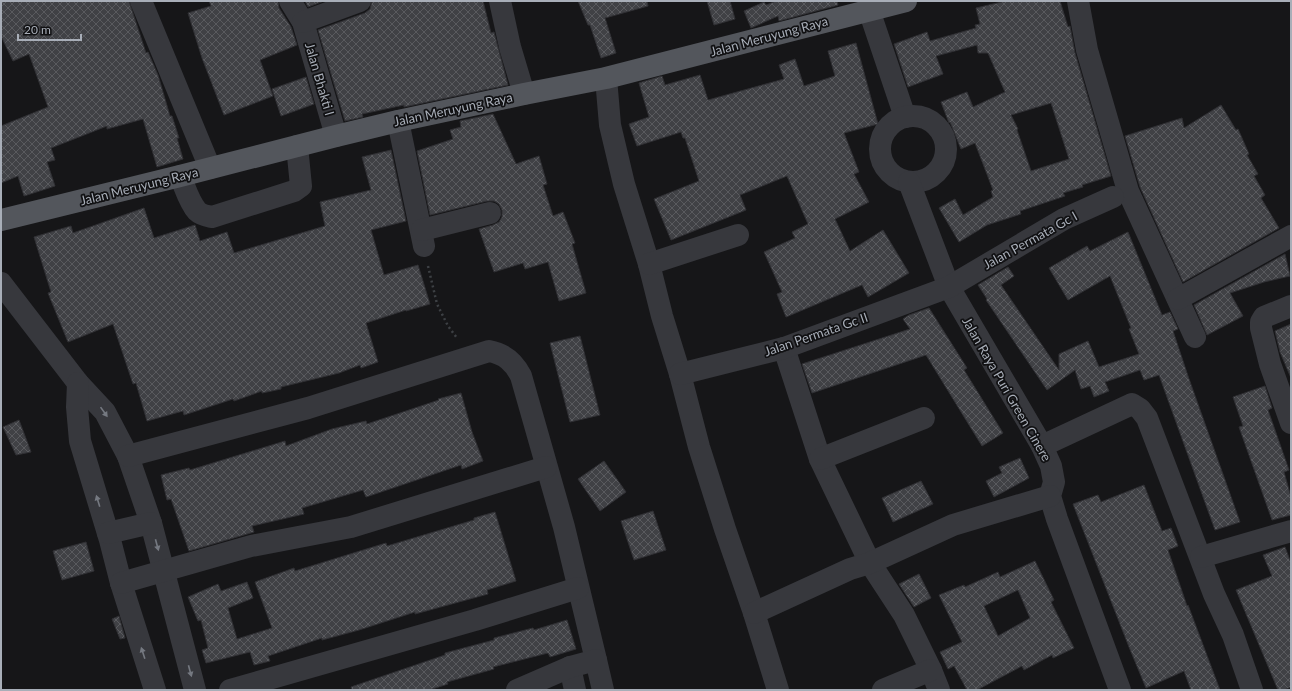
<svg xmlns="http://www.w3.org/2000/svg" width="1292" height="691" viewBox="0 0 1292 691" font-family="Lato,sans-serif">
	<style>
		.building { fill: url(#building-cross-hatch); stroke: #303034; fill-rule: evenodd }
		.lines { fill: none; stroke-linecap: round; stroke-linejoin: round }
		.path { stroke: #3d4044; stroke-width: 2.5; stroke-dasharray: 2 3; stroke-linecap: butt }
		.minor { stroke: #37383d; stroke-width: 22 }
		.major { stroke: #53565c; stroke-width: 22 }
		.oneway { fill: #757981 }
		.labels { text-anchor: middle; dominant-baseline: central; stroke-width: 3.5; stroke-linejoin: round; paint-order: stroke }
		.street-label { font-size: 13px; fill: #a8aeb8; stroke: #111113 }
	</style>
	<defs>
		<pattern id="building-cross-hatch" width="8" height="8" patternUnits="userSpaceOnUse"><rect width="8" height="8" fill="#404145"/><path d="M0 0l8 8M0 8l8-8" fill="none" stroke="#595a5e"/></pattern>
	</defs>
	<rect width="100%" height="100%" fill="#161618"/>
	<g class="building">
		<path d="M1,1H129L146,53L148,52L158,75L170,116H172L179,138H177L183,159L157,167L143,119L107,129V126L51,148L55,160L47,162L55,186L24,196L18,176L1,183V126L48,107L29,54L13,61L1,36Z"/>
		<path d="M209,1H278L279,8L291,27L297,45L260,60L273,96L224,115L202,58L188,13L211,6Z"/>
		<path d="M305,1H324L308,7Z"/>
		<path d="M372,1H483L491,33L494,32L508,85L404,107V105L362,114L363,117L345,121L318,30L365,13L370,9Z"/>
		<path d="M578,1H647L648,6L605,18L616,53L601,58L590,25H588Z"/>
		<path d="M707,1H730L735,19L714,25Z"/>
		<path d="M774,1H837L838,5L779,21L778,16L751,28L744,11L764,2L766,5L774,2Z"/>
		<path d="M1006,1H1060L1068,27L1070,26L1075,53L1111,176L1082,185L1083,187L1063,193L1065,196L1020,211L1021,214L987,225L959,242L939,208L955,199L963,215L993,197L991,191L993,190L975,143L961,149L950,122L949,123L941,102L967,92L973,107L1005,92L988,53H978L977,45L936,56L943,74L908,87L894,44L927,32L930,41L976,28L975,25L980,24L976,8ZM1051,103L1069,159L1031,171L1017,130L1018,129L1011,115Z"/>
		<path d="M856,43L878,124L844,133L859,172L854,174L869,202L835,219L850,251L883,230L909,273L868,297L862,285L786,317L777,294L782,292L764,252L795,238L792,232L808,224L787,176L740,195L746,210L671,240L654,199L699,181L685,138H683L681,132L637,146L629,124L649,117L639,83L662,76L665,85L700,75L708,100L784,79L779,65L795,59L804,86L835,76L828,51Z"/>
		<path d="M306,77L314,104L281,116L272,89Z"/>
		<path d="M1221,105L1236,130L1238,129L1249,154L1247,155L1258,174L1254,176L1265,195L1261,198L1279,228L1183,282L1140,187L1125,136L1182,118L1184,128Z"/>
		<path d="M493,114L516,164L539,156L547,184L543,185L553,216L563,212L575,243L572,244L586,293L559,301L548,262L525,269L523,263L494,272L479,229L493,225L499,222L502,217V210L499,204L494,201H487L430,215L417,151L453,139L450,130L461,127L460,121Z"/>
		<path d="M391,150L406,221L371,230L384,275L418,265L430,304L406,311V310L366,323L378,362L361,368L360,365L339,373L281,387V389L262,393V391L234,401L233,399L184,415L183,411L147,421L136,383L133,384L113,324L68,342L48,293L51,292L34,237L71,226L73,233L144,208L154,238L195,225L200,241L227,232L234,253L325,226L320,202L371,190L362,157Z"/>
		<path d="M1128,232L1162,315L1170,312L1178,329L1173,331L1188,376L1240,522L1215,530L1159,375L1144,380L1140,370L1105,382L1109,391L1094,397L1090,386L1081,389L1075,370L1047,390L986,300L987,299L978,285L1008,267L1014,276L1001,285L1059,370V354L1088,341L1099,367L1139,354L1129,329L1131,328L1110,276L1068,300L1049,268L1087,246L1090,251Z"/>
		<path d="M1285,254L1290,276L1264,282L1230,293L1243,316L1207,335L1194,305Z"/>
		<path d="M929,308L967,368L964,370L1003,433L982,446L926,355L812,393L802,364L910,329L903,319L909,315Z"/>
		<path d="M1291,324V378L1280,352L1275,331Z"/>
		<path d="M580,336L600,415L570,422L550,343Z"/>
		<path d="M1265,386L1272,408L1268,410L1289,470L1284,472L1291,497V515L1272,520L1239,427L1243,426L1233,397Z"/>
		<path d="M461,393L472,432L483,461L462,469L461,465L366,497L363,490L302,508L304,514L252,526L254,532L189,551L171,499L167,500L161,475L189,468L190,470L285,441L286,446L332,429L366,421L367,424L439,400L438,399Z"/>
		<path d="M19,420L31,452L16,455L3,427Z"/>
		<path d="M1020,458L1029,478L994,497L986,481L1002,473L999,467Z"/>
		<path d="M604,461L626,492L600,511L578,479Z"/>
		<path d="M921,481L933,504L893,522L882,498Z"/>
		<path d="M1144,485L1162,531L1171,528L1178,546L1168,550L1187,606L1188,605L1220,690H1191L1184,671L1146,688L1129,647L1073,504L1098,495L1101,502Z"/>
		<path d="M653,511L666,550L634,560L621,521Z"/>
		<path d="M495,512L516,581L487,590L488,594L415,614V612L359,630L322,640V638L268,656L270,661L254,665L250,652L206,663L202,650L208,648L201,620L198,621L188,597L218,584L221,591L247,582L253,598L228,608L237,639L272,628L255,582L294,568L295,571L386,543L387,546L474,520V518Z"/>
		<path d="M86,542L94,571L62,580L53,551Z"/>
		<path d="M1285,547L1291,563V687L1284,690H1278L1236,590L1272,576L1263,555Z"/>
		<path d="M1035,561L1054,600L1051,602L1074,648L1053,658L1052,655L1024,670L1022,666L977,690H967L954,666L948,669L940,652L962,642L939,595L964,585L965,587L998,572L1000,577ZM1018,590L1030,618L998,636L984,606Z"/>
		<path d="M919,574L931,598L914,607L899,584Z"/>
		<path d="M119,616L125,638L120,639L112,619Z"/>
		<path d="M567,620L576,649L550,657L548,653L493,667L494,669L447,682L448,684L429,690H352L351,687L445,655V653L494,640V638L533,628L534,630Z"/>
	</g>
	<g class="lines">
		<path class="path" d="M428,266L437,304L448,326L457,338"/>
		<g class="minor">
			<path d="M141,1L210,168"/>
			<path d="M290,1L303,22L336,136"/>
			<path d="M500,1L510,47L524,94"/>
			<path d="M1078,1L1087,50L1128,191L1195,337"/>
			<path d="M869,10L905,117"/>
			<path d="M303,22L360,1"/>
			<path d="M606,78L610,125L624,184L649,264L662,316L680,374L699,447L725,529L754,613L778,690"/>
			<circle cx="913" cy="149" r="33"/>
			<path d="M398,121L424,246"/>
			<path d="M180,176C185,187 189,202 197,211C201,215 207,216 212,217L294,191L301,186L297,146"/>
			<path d="M909,182L949,287L1042,446L1051,466L1054,482L1050,496L1057,519L1120,690"/>
			<path d="M422,230L490,213"/>
			<path d="M649,264L738,235"/>
			<path d="M1,283L78,383L105,412L128,456L151,523L195,690"/>
			<path d="M1178,299L1291,236"/>
			<path d="M1291,306L1264,317L1261,322V328L1270,364L1291,423"/>
			<path d="M784,348L820,459L870,563L904,615L931,670L939,690"/>
			<path d="M680,374L784,348L949,287L1064,219L1113,197"/>
			<path d="M78,383L77,407L80,441L110,540L121,583L155,690"/>
			<path d="M1042,446L1132,404L1140,409L1147,418L1214,594L1233,635L1252,690"/>
			<path d="M128,456L308,408L489,351C505,354 514,362 521,376L564,527L596,660"/>
			<path d="M820,459L924,418"/>
			<path d="M108,533L151,523"/>
			<path d="M1201,557L1291,531"/>
			<path d="M121,583L251,546L351,527L546,467"/>
			<path d="M754,613L850,569L870,563L953,525L1050,496"/>
			<path d="M570,667L575,690"/>
			<path d="M230,690L475,620L578,588"/>
			<path d="M517,690L570,667L596,660L603,690"/>
			<path d="M883,690L931,670"/>
		</g>
		<path class="major" d="M1,220L180,176L336,136L398,121L524,94L606,78L906,1"/>
	</g>
	<defs><path id="oneway-solid" d="M-6-.8H1V-3.2L6.5 0L1 3.2V.8H-6Z"/></defs>
	<g class="oneway">
		<use href="#oneway-solid" transform="translate(104 412) rotate(55)"/>
		<use href="#oneway-solid" transform="translate(98 501) rotate(-107)"/>
		<use href="#oneway-solid" transform="translate(157 545) rotate(75)"/>
		<use href="#oneway-solid" transform="translate(143 653) rotate(-108)"/>
		<use href="#oneway-solid" transform="translate(190 671) rotate(75)"/>
	</g>
	<g class="labels">
		<g class="street-label">
			<text transform="translate(769 36) rotate(-15)">Jalan Meruyung Raya</text>
			<text transform="translate(320 79) rotate(74)">Jalan Bhakti I</text>
			<text transform="translate(453 109) rotate(-12)">Jalan Meruyung Raya</text>
			<text transform="translate(139 186) rotate(-14)">Jalan Meruyung Raya</text>
			<text transform="translate(1030 240) rotate(-29)">Jalan Permata Gc I</text>
			<text transform="translate(816 334) rotate(-19)">Jalan Permata Gc II</text>
			<text transform="translate(1007 389) rotate(60)">Jalan Raya Puri Green Cinere</text>
		</g>
	</g>
	<rect width="1292" height="691" fill="none" stroke="#a8aeb8" stroke-width="4"/>
	<path d="M18 34v6h63v-6" fill="none" stroke="#a8aeb8" stroke-width="2"/>
	<text x="24" y="34" font-size="12" fill="#a8aeb8" stroke="#111113" stroke-width="3" paint-order="stroke">20 m</text>
</svg>
